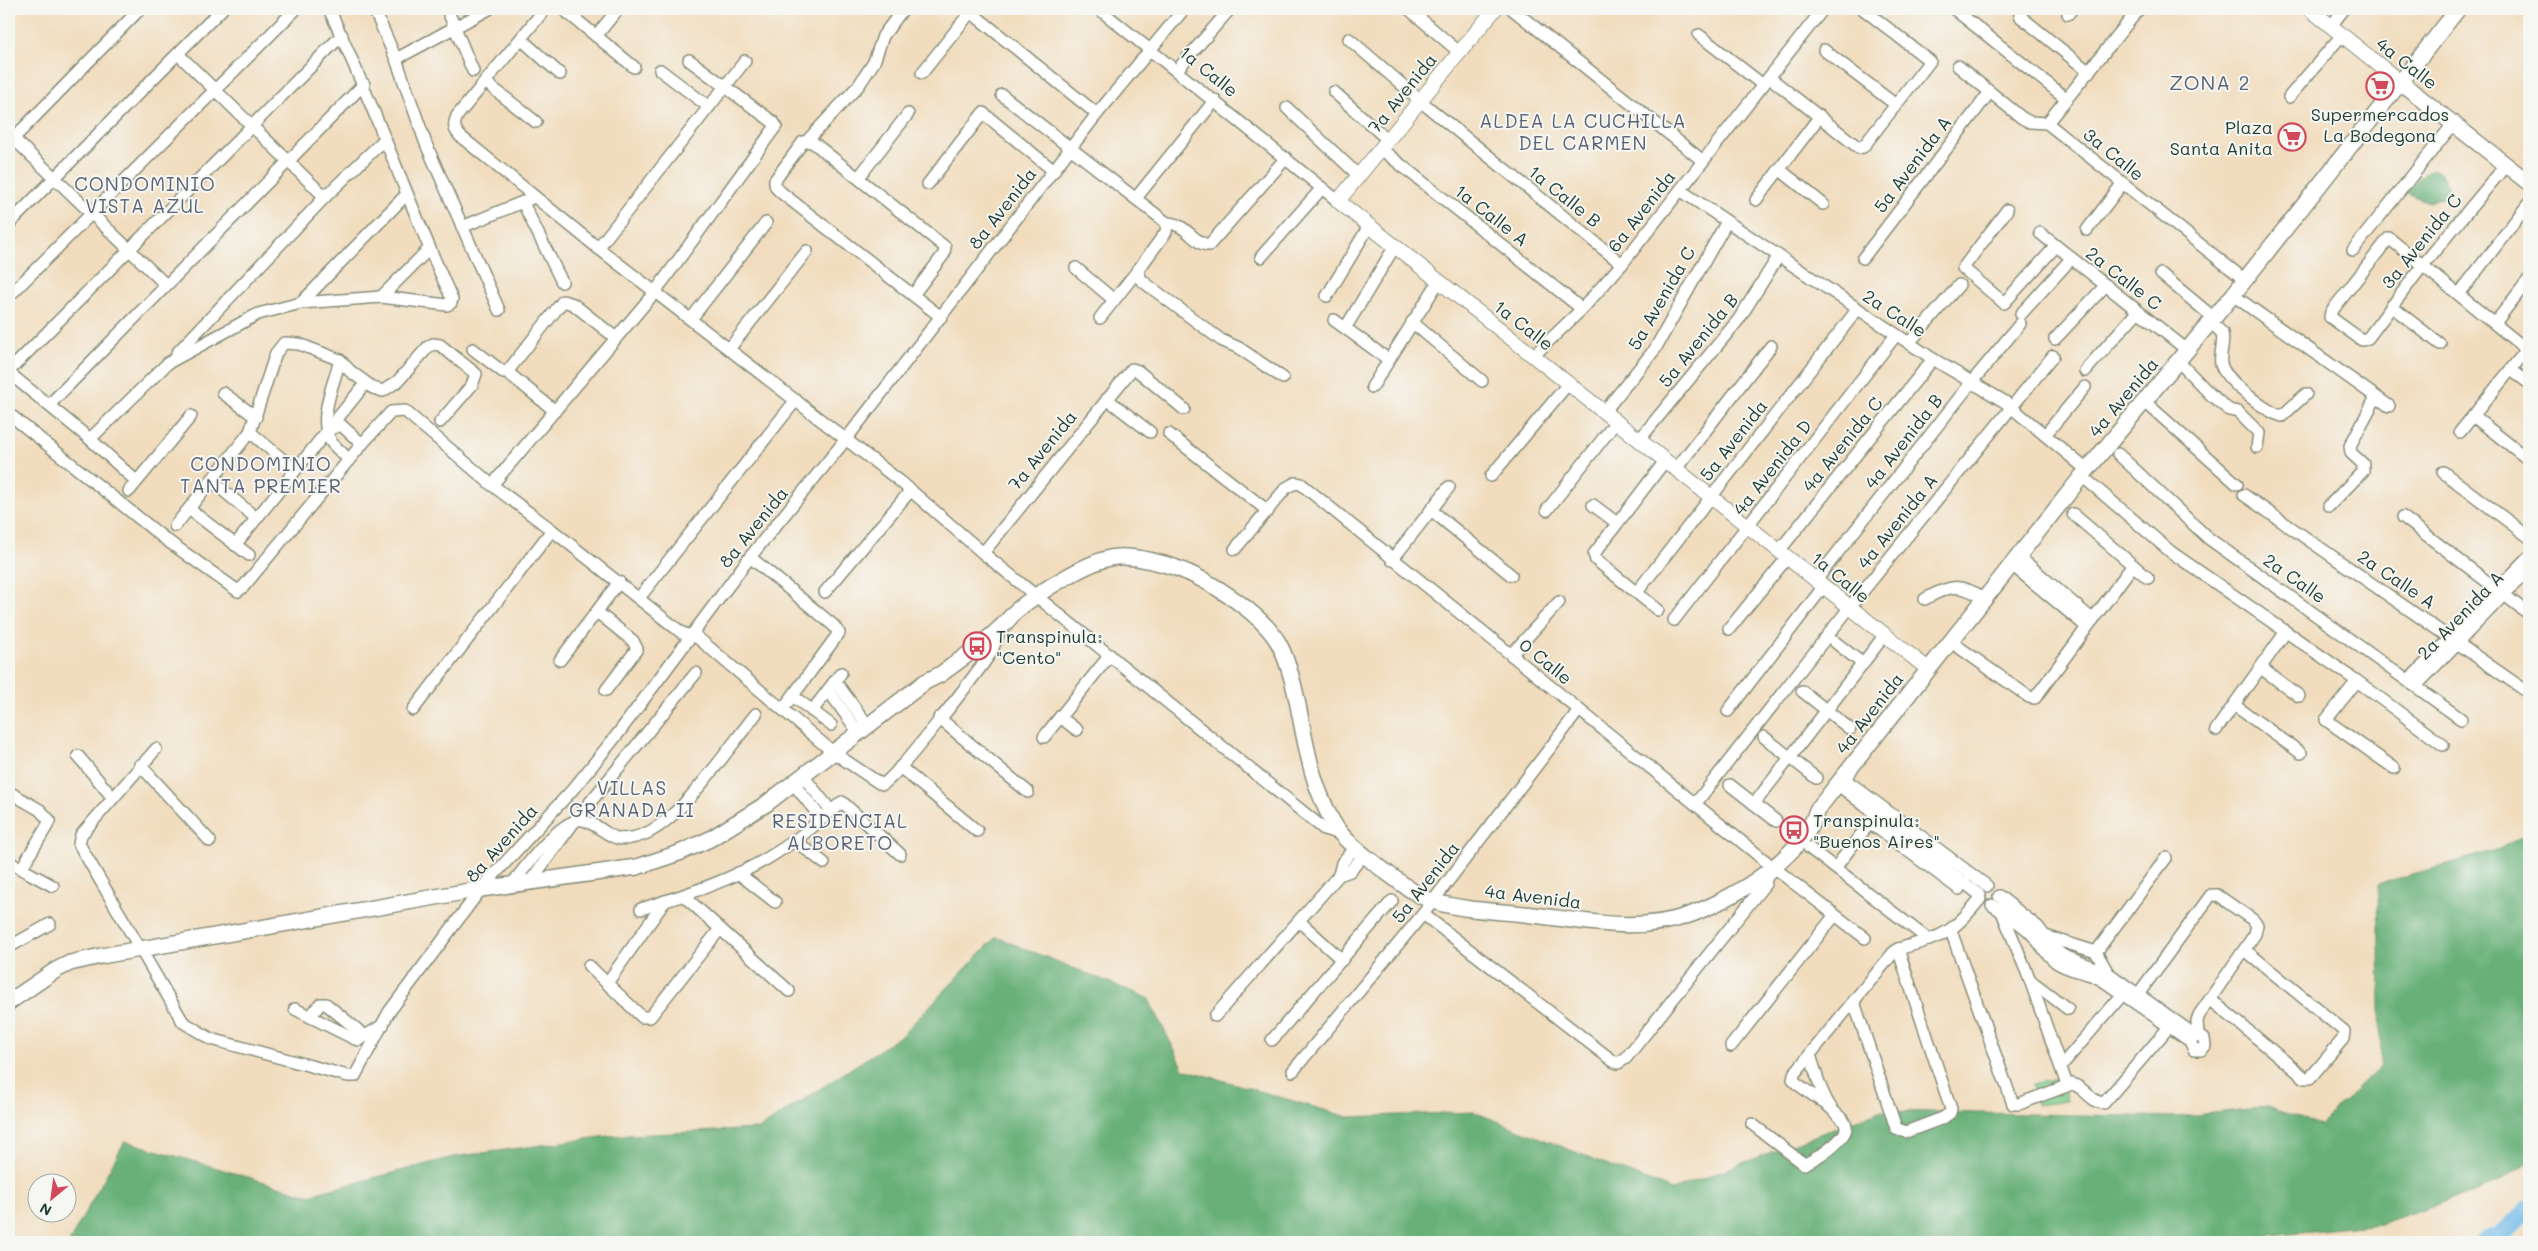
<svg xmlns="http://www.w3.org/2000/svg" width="2538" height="1251" viewBox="0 0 2538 1251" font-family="Mali,sans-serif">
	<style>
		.green { fill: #80cd8c; stroke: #508560 }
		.forest { fill: #68b078; stroke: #447656 }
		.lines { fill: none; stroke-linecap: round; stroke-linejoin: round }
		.river { stroke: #6ebae8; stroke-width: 18 }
		.minor-casing { stroke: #888d79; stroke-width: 14 }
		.tertiary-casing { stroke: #888d79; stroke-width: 16 }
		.secondary-casing { stroke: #888d79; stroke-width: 18 }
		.minor { stroke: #fff; stroke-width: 11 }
		.tertiary { stroke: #fff; stroke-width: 14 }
		.secondary { stroke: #fff; stroke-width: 15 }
		.labels { text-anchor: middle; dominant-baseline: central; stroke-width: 4; stroke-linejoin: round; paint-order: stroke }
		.street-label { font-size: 18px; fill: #1f3d34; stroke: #f6f6f2 }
		.poi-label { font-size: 18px; fill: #1f3d34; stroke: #f6f6f2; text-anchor: start }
		.neighbourhood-label { font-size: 19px; letter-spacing: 1px; fill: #5c6577; stroke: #f6f6f2 }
		.quarter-label { font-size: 20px; letter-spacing: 1px; fill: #5c6577; stroke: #f6f6f2 }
	</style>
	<rect width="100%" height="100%" fill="#f6f6f2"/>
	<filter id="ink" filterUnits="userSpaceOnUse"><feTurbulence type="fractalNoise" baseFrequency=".02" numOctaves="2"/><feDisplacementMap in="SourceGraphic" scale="10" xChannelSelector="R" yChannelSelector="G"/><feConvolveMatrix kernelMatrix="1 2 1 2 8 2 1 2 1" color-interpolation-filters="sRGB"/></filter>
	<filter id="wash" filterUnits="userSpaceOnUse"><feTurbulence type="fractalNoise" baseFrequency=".0096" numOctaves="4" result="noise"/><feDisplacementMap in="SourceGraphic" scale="20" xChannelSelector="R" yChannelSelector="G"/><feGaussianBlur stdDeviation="1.12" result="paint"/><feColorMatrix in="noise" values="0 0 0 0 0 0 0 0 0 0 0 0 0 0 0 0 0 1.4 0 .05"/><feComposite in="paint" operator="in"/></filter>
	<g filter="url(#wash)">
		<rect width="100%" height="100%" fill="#f1ddbe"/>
		<path class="green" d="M2062,1078L2067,1101L2036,1105L2032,1084Z"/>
		<g class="forest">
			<path d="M2433,169L2440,173L2449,187L2448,196L2428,202L2405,192L2422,175Z"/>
			<path d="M2529,833V1161L2498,1183L2380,1224L2203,1242H69L125,1141L309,1195L453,1157L608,1136L759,1129L902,1035L996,937L1148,998L1184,1069L1348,1117L1474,1112L1672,1190L1880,1111L2177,1117L2268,1107L2320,1125L2381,1065L2378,884L2500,849Z"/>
		</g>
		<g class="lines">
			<path class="river" d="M2483,1242L2499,1237L2529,1208"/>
		</g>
	</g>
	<g filter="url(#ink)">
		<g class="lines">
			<g class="minor-casing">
				<g id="minor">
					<path d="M374,9L396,59L426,144L499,310"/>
					<path d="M447,9L473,71"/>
					<path d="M545,9L457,116C453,125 454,129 460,136L598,248L901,482L983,553L1324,829L1341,834"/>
					<path d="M563,9L634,67"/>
					<path d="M967,9L1097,114"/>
					<path d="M1099,9L1338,201"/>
					<path d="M1409,9L1459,52"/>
					<path d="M1512,9L1703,161"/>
					<path d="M1954,9L2067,99"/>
					<path d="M2024,9L2020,14L2021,17L2089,72"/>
					<path d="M2068,14L2072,9"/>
					<path d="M2331,26L2344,9"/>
					<path d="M1699,35L1763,85"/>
					<path d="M596,36L618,9"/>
					<path d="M521,39L560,74"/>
					<path d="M1349,39L1429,108L1622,264"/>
					<path d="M1824,50L1896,105"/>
					<path d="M178,54L325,197"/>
					<path d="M396,59L489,9"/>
					<path d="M1958,66L2022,118L2030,122L2047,123L2245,280"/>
					<path d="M660,70L709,107"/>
					<path d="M1177,70L1230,9"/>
					<path d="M922,73L973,9"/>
					<path d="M1769,77L1859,148L1863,147L1930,61L1863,9"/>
					<path d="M485,82L536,122"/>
					<path d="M1334,92L1388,140"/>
					<path d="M1002,95L1167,223L1166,232L1138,270L1141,280L1221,340L1239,348L1283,378"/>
					<path d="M2289,97L2342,35"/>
					<path d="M1287,108L1359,176"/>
					<path d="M2047,123L2139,9"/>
					<path d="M13,138L166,285"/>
					<path d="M807,141L859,85L874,62L883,36L903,9"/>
					<path d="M9,143L140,9"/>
					<path d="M1381,149L1582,309"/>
					<path d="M2506,165L2423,265L2368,338L2362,340L2330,317L2331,312L2389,238L2390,239C2436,276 2482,313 2527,350"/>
					<path d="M1779,169L1823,204"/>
					<path d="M859,177L908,114"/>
					<path d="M928,184L983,113L1054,171"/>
					<path d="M1680,190L1933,359L2005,402L2087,470"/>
					<path d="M1136,198L1215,100"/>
					<path d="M1756,200L1820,116"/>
					<path d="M523,203L562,282"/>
					<path d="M2007,210L1963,268L2004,303L2056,246"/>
					<path d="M1167,223C1187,223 1194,245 1209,245L1286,158"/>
					<path d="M9,224L222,9"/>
					<path d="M462,227L530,199"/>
					<path d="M2087,230L2122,184"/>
					<path d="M2040,233L2187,350"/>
					<path d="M598,248L745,61"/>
					<path d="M2353,250L2454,123"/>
					<path d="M1261,257L1322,188"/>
					<path d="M1863,258L1990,92"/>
					<path d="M1076,268L1114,300"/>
					<path d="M2161,274L2214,318"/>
					<path d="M2459,294L2529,203"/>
					<path d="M913,295L944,254L945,247L815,144L810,141L803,142L775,180C774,187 778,190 783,194L941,317"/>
					<path d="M2233,295L2389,406"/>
					<path d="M9,296L296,9"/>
					<path d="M1327,296L1369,226"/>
					<path d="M381,297L429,249"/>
					<path d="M301,303L406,195"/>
					<path d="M2391,306L2440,344"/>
					<path d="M2021,314L2071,259"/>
					<path d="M1100,318L1138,270"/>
					<path d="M691,319L766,223"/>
					<path d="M1334,320L1389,360"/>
					<path d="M1349,322L1395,246"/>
					<path d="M1412,322L1482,381"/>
					<path d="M2211,322L2222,333C2225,343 2219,353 2221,364C2224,379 2266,412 2282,416L2306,394"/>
					<path d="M2495,323L2529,279"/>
					<path d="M2055,339L2106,285"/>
					<path d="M1909,343L1959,285"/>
					<path d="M473,349L503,372H507L555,411"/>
					<path d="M729,349L807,251"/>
					<path d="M177,353L325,197L385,139"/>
					<path d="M1533,356L1582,309L1622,264L1823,9"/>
					<path d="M340,360C334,383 316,422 332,443C337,449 344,454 349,460"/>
					<path d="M2178,361L2210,394L2229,410L2238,412L2259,433L2257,447"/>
					<path d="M2511,370L2529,383"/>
					<path d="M9,371L342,35"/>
					<path d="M2085,371L2138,311"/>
					<path d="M507,372L563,301L573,304L616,338"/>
					<path d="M9,373L90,439L136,481"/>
					<path d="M1372,387L1439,281"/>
					<path d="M223,393L256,417"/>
					<path d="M1107,399L1150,432"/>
					<path d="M2144,401L2237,484"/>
					<path d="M49,405L364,84"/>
					<path d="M1604,412L1655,349L1726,223"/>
					<path d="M9,414L165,539L238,591L244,586L362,444L391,412L405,411L492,485L552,530L682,633L698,638L834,753L879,783L883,784C897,777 977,673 990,654C994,647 997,637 1000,629"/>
					<path d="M2473,416L2529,460"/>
					<path d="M327,430L341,425L362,444"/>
					<path d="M250,432L294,469"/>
					<path d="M2460,432L2529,347"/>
					<path d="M1169,434L1268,511"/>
					<path d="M2045,435L2085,387"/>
					<path d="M90,439L168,363L258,314L301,303L381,297L447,305L451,303L452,299C408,203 374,104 329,9"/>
					<path d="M1639,440L1739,319L1778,257"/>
					<path d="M2118,454L2208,538L2461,719"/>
					<path d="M1676,469L1771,346"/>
					<path d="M2443,472L2529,537"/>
					<path d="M1491,476L1568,384"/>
					<path d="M2082,476L2171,552L2357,681L2443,745"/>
					<path d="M212,481L256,518"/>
					<path d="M492,485L655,292L776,126L773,122L689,60"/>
					<path d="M129,491L191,416"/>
					<path d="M2244,495L2529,693"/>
					<path d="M1593,505L1617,523"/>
					<path d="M2329,506L2363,471V464L2351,453L2350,446L2376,397"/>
					<path d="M189,509L249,555"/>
					<path d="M1431,510L1511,575"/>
					<path d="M1547,510L1616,422"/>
					<path d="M2073,514L2148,578"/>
					<path d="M2403,517L2529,614"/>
					<path d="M175,526L250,432L276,353L284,343L299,344L340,360L350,371L373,388L383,391L398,381L428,347L433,344L440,345L476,374L472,385L440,422"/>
					<path d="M235,545L366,383"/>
					<path d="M1235,549L1286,488L1295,483L1301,484L1769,864"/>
					<path d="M1779,551L1933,359"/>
					<path d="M983,553L1132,369L1138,371L1184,409"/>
					<path d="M2018,556L2093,620"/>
					<path d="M750,557L833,625L839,633L783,709"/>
					<path d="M1392,560L1449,487"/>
					<path d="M2011,564L2087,627"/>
					<path d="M1816,580L1971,383L2020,324"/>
					<path d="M825,592L911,490"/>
					<path d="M1637,592L1857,310"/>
					<path d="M639,598L796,400"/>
					<path d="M1925,599C1950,585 1959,583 1984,598"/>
					<path d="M1658,610L1596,560L1594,554L1665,461"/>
					<path d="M597,612L633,641L637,649L606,690"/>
					<path d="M1674,620L1896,335"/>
					<path d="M1729,629L1787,558"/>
					<path d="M1950,641L2029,697L2035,698L2133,565"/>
					<path d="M1835,642L1863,664"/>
					<path d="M1511,655L1559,602"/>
					<path d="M560,660L619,582"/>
					<path d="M2261,668L2299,696"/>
					<path d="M2409,680L2529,557"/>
					<path d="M835,681L868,726"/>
					<path d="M2357,681L2326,720L2394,768"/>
					<path d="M2416,686L2529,569"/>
					<path d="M828,690L859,733"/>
					<path d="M1802,691L1850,729"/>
					<path d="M798,700L831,725"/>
					<path d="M2234,705L2301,753"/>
					<path d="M413,710L552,530"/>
					<path d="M812,711L841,673"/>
					<path d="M1728,711L1824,586"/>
					<path d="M1060,717L1077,730"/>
					<path d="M939,718L1028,792"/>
					<path d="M2216,730L2285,633"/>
					<path d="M1044,737L1110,655"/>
					<path d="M1764,737L1816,778"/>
					<path d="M156,749L81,835L79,844L183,1022L211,1039L348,1076H355L389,1012L481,889L574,788L617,735L750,557L847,438L1097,114L1184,9"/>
					<path d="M78,756L113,798"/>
					<path d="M140,765L210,841"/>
					<path d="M900,767L977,831"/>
					<path d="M803,776L831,811"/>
					<path d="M1842,777L1987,886"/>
					<path d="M793,783L822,819"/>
					<path d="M1837,784L1980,895"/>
					<path d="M1730,785L1776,821"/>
					<path d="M9,792L40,810L50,821L21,869"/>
					<path d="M1696,803L1850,607L2053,356"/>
					<path d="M1754,804L1884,636"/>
					<path d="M794,840L824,863"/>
					<path d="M1809,848L1929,940"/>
					<path d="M9,862L53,886"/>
					<path d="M1773,867L1865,938"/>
					<path d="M1835,868L1869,824L1880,830L1959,889"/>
					<path d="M738,873L775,902"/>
					<path d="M1339,875L1342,863L1355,847"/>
					<path d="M529,883L574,822L696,673"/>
					<path d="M511,885C523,871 565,811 586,821C610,831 611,846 642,835C680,822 729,747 756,714"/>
					<path d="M684,896L789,991"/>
					<path d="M1999,896L2038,927L2051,945L2062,955L2108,973L2195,1035"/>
					<path d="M1992,905C2005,913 2019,922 2030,932C2040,942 2045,954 2056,962C2070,972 2087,971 2102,980L2190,1041L2194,1050H2201L2205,1046L2204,1039L2195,1035L2190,1041"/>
					<path d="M641,909C687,894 734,880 776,853C800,838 821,820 842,802L900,854"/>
					<path d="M2002,912L2030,980L2067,1085"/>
					<path d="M1423,914L1613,1061L1618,1063L1626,1058L1765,884L1769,869"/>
					<path d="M1299,921L1342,960"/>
					<path d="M1951,931L2013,1104H2019L2072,1084C2085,1087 2091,1103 2104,1103L2169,1027"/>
					<path d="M2045,936L2096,952L2108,973"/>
					<path d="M9,947L50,924"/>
					<path d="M2096,952L2166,858"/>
					<path d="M589,966L642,1017H650L720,929"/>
					<path d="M2030,980L2068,1009"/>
					<path d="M607,983L665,901"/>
					<path d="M2139,993L2211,895H2217L2253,920L2257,925L2255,934L2199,1015L2197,1021L2198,1035"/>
					<path d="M2210,999L2305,1078H2310L2343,1039L2344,1031L2245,950"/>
					<path d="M1854,1002L1896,1128L1906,1132L1943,1118L1950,1113L1951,1109L1898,949"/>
					<path d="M295,1009L355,1039L359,1040L383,1025"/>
					<path d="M1215,1016L1339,875L1350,871L1364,855"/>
					<path d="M310,1017L320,1004H326L365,1036"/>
					<path d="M1272,1040L1392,901"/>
					<path d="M1731,1046L1835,915"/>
					<path d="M2061,1066L2123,994"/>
					<path d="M1293,1071L1423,914L1579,710"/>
					<path d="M1831,1108L1796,1083L1793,1079L1794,1074L1893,953L1898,949C1943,936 1950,936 1980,899"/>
					<path d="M1752,1124L1804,1164C1815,1160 1847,1139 1846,1127C1846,1120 1835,1114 1832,1109C1821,1095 1816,1072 1810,1055"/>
				</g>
			</g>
			<g class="tertiary-casing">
				<g id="tertiary">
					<path d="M1495,9L1338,201L1928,669"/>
					<path d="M2310,9L2400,82"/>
				</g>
			</g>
			<g class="secondary-casing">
				<g id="secondary">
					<path d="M2400,82L2529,183"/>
					<path d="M9,1002L56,970L70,963L101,956L481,889L637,867L679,853L710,839L766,804L925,682L941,674C961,659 982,645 1000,628C1006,623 1011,616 1016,611C1036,594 1092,558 1117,557C1134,556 1158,562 1174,567C1208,579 1268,616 1282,650C1301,694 1301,744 1318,789C1324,804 1331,823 1342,835C1353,848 1368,858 1382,869C1397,880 1417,897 1436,902C1466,911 1501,911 1533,915C1586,921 1640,934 1692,914C1736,897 1803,857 1817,810L2082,476L2233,295L2458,9"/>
				</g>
			</g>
			<use href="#minor" class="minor"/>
			<use href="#tertiary" class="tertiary"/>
			<use href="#secondary" class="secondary"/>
		</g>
	</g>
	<defs>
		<g id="supermarket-ring" transform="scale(1.4375)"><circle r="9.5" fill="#f6f6f2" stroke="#d1495b" stroke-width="1.5"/><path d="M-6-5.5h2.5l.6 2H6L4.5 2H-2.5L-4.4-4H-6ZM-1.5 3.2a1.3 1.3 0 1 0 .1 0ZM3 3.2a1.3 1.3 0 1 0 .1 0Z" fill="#d1495b"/></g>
		<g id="bus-ring" transform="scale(1.4375)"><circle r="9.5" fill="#f6f6f2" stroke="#d1495b" stroke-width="1.5"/><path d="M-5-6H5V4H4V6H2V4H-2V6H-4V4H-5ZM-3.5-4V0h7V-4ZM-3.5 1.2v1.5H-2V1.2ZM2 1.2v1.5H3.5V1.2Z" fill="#d1495b"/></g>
	</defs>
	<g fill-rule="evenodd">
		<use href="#supermarket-ring" x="2380" y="86"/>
		<use href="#supermarket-ring" x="2292" y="137"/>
		<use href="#bus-ring" x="977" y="646"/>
		<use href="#bus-ring" x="1794" y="830"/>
	</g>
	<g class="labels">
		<g class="street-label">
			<text transform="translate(2407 63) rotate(38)">4a Calle</text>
			<text transform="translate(1209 71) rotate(39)">1a Calle</text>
			<text transform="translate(1402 93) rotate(-51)">7a Avenida</text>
			<text transform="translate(2114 154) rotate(39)">3a Calle</text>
			<text transform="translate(1912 164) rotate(-53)">5a Avenida A</text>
			<text transform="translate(1565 196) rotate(39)">1a Calle B</text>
			<text transform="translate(1002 208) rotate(-52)">8a Avenida</text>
			<text transform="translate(1641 211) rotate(-52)">6a Avenida</text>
			<text transform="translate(1492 215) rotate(38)">1a Calle A</text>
			<text transform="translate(2421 241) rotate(-51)">3a Avenida C</text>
			<text transform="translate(2124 278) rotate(38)">2a Calle C</text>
			<text transform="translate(1661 298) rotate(-60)">5a Avenida C</text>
			<text transform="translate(1895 313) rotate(33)">2a Calle</text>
			<text transform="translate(1524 325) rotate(38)">1a Calle</text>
			<text transform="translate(1698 340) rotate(-51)">5a Avenida B</text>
			<text transform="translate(2123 397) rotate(-50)">4a Avenida</text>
			<text transform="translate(1733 440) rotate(-52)">5a Avenida</text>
			<text transform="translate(1903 441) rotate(-52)">4a Avenida B</text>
			<text transform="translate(1842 444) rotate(-51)">4a Avenida C</text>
			<text transform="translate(1042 450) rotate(-51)">7a Avenida</text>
			<text transform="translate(1772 467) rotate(-52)">4a Avenida D</text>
			<text transform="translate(1897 521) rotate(-51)">4a Avenida A</text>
			<text transform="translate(753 527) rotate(-51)">8a Avenida</text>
			<text transform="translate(1841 577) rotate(39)">1a Calle</text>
			<text transform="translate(2295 578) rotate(35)">2a Calle</text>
			<text transform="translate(2397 579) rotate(34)">2a Calle A</text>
			<text transform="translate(2460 615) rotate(-46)">2a Avenida A</text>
			<text transform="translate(1546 661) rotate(39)">0 Calle</text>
			<text transform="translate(1869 713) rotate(-52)">4a Avenida</text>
			<text transform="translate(501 843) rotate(-48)">8a Avenida</text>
			<text transform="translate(1425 882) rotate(-52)">5a Avenida</text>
			<text transform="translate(1533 896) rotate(7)">4a Avenida</text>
		</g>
		<g class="poi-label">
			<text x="2380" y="114" text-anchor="middle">Supermercados<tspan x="2380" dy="21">La Bodegona</tspan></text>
			<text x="2273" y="127" text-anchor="end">Plaza<tspan x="2273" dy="21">Santa Anita</tspan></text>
			<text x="996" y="636">Transpinula:<tspan x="996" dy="21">"Cento"</tspan></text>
			<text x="1813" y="820">Transpinula:<tspan x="1813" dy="21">"Buenos Aires"</tspan></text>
		</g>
		<g class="neighbourhood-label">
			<text x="1583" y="120">ALDEA LA CUCHILLA<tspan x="1583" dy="22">DEL CARMEN</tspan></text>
			<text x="145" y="183">CONDOMINIO<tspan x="145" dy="22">VISTA AZUL</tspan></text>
			<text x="261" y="463">CONDOMINIO<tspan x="261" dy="22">TANTA PREMIER</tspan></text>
			<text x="632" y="787">VILLAS<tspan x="632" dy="22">GRANADA II</tspan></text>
			<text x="840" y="820">RESIDENCIAL<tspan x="840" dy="22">ALBORETO</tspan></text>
		</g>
		<g class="quarter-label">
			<text x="2210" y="82">ZONA 2</text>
		</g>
	</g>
	<rect width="2538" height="1251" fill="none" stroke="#f6f6f2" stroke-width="30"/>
	<g transform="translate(52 1198) rotate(209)"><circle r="24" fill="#f6f6f2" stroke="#a0aca6"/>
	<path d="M0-4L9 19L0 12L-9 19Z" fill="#d1495b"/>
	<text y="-8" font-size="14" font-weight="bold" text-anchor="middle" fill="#1f3d34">N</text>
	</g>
</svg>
